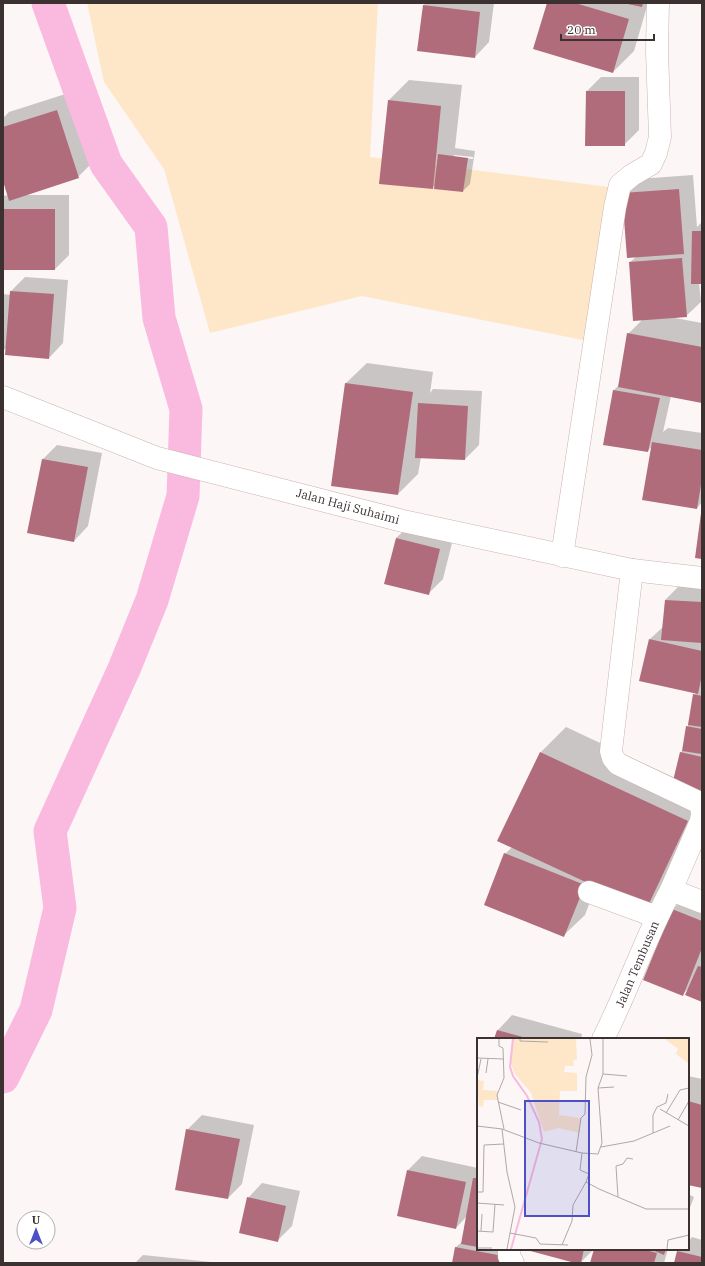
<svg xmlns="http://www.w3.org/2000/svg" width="705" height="1266" viewBox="0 0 705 1266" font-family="'IBM Plex Serif',serif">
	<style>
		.green { fill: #fee6c8 }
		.shadow { fill: #0003; fill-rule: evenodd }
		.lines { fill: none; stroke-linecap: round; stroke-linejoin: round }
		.canal { stroke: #fab9de; stroke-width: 33 }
		.building { fill: #b06c7a }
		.minor-casing { stroke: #cab3af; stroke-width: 23 }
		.minor { stroke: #fff; stroke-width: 22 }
		.labels { text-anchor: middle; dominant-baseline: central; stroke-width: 4; stroke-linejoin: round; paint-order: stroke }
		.street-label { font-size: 12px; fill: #3b3130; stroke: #fff }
		.inset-river { fill: none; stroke: #fab9de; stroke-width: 2 }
		.inset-road { fill: none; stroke: #afa8a7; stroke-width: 1 }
		.view { fill: #4c51c7; fill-opacity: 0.15; stroke: #4c51c7; stroke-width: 2 }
		.inset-edge { fill: none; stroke: #3b3130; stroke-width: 2 }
	</style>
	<rect width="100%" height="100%" fill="#fcf7f6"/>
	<path class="green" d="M87,3H378L370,157L609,187L603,344L362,296L210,333L164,169L104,82Z"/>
	<g class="shadow">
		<path d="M426,3H494L489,42L475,57L424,5Z"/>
		<path d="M548,3H648L634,51L613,72Z"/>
		<path d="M601,77H639V130L624,145L587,91Z"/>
		<path d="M409,80L462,85L455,148L475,151L470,184L463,191L436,184L432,188L389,100ZM454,155L473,157V159L454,157Z"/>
		<path d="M78,90L99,156L78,177L24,195H69V255L55,269H3V196L9,195L3,178V118L9,112Z"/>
		<path d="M693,175L697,227L702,222V283H699L701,302L686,316L675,318L702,323V402L671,396L663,432L668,428L702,433V502L697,508L652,446L648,451L604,444L614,390L619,385L628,334L642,320L630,262L636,257L623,194L638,179Z"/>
		<path d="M25,277L68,280L63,343L49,358L6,348L3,351V294L11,295V291Z"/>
		<path d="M367,363L433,372L430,393L433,389L482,391L479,445L465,459L421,457L418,474L398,494L346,383Z"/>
		<path d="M57,445L102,453L88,526L74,541L43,459Z"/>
		<path d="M411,524L454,535L443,579L428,594L396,538Z"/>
		<path d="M680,585L702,587V819L671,884L646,909L596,886L585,915L564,935L505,854L512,847L541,752L566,727L675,778L681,752L683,750L694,695L696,693L650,639L664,626L665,600Z"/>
		<path d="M687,895L702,901V1001L688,989L682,995L673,909Z"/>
		<path d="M512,1015L582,1034L581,1039H495L498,1030Z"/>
		<path d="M688,1076L702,1079V1187L688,1183Z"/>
		<path d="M202,1115L254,1125L242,1184L228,1198L187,1130Z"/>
		<path d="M422,1156L478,1168V1249H516L513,1263H454L456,1247L463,1241L467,1216L456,1228L408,1170Z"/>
		<path d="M262,1183L300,1191L292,1226L277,1241L248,1198Z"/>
		<path d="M688,1194L694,1197L688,1213Z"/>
		<path d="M692,1237L702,1240V1263H675L678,1252L681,1249H688V1242Z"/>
		<path d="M525,1249H594L580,1263Z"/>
		<path d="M595,1249H668L664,1263H591Z"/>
		<path d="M143,1255L211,1262L135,1263Z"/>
	</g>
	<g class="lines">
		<path class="canal" d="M3,1077L36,1010L60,908L50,831L124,669L152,600L183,496L186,409L159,318L151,227L106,164L48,3"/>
	</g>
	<g class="building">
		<path d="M547,3H575L629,19L613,73L533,49Z"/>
		<path d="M623,3H643L642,7Z"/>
		<path d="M423,5L480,12L475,58L417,51Z"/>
		<path d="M586,91H625V146H585Z"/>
		<path d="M388,100L441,106L433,189L379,184Z"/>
		<path d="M57,110L79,178L9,201L3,181V127Z"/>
		<path d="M438,154L468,158L463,192L434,189Z"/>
		<path d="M679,189L684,254L627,258L622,193Z"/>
		<rect x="3" y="209" width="52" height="61"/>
		<path d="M692,231H702V284H691Z"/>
		<path d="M682,258L687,317L633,321L629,262Z"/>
		<path d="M10,291L54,294L49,359L5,355Z"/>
		<path d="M627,333L702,347V403L618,387Z"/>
		<path d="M345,383L413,392L398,495L331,486Z"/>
		<path d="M613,390L660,398L648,452L603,445Z"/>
		<path d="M418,403L468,406L465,460L415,458Z"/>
		<path d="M652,442L702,450V479L697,509L642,500Z"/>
		<path d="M42,459L88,467L74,542L27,533Z"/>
		<path d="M701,513H702V559L695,558Z"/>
		<path d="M396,538L440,549L429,595L384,584Z"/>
		<path d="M665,600L702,602V643L661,640Z"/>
		<path d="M649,639L702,651V675L698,694L639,681Z"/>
		<path d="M693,694L702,696V727L688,725Z"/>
		<path d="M686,726L702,729V754L682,751Z"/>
		<path d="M540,752L688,821L646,910L497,841Z"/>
		<path d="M680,752L702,757V793L672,785Z"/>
		<path d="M504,853L585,885L564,937L484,905Z"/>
		<path d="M672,909L702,921V948L683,996L643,980Z"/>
		<path d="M698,966L702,967V1002L685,995Z"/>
		<path d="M497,1030L530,1039H494Z"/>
		<path d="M688,1101L702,1105V1188L688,1185Z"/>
		<path d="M186,1129L240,1139L228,1199L175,1190Z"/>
		<path d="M407,1170L466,1182L456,1229L397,1216Z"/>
		<path d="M473,1178H478V1247L461,1244Z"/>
		<path d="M247,1197L286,1206L278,1242L239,1233Z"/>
		<path d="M455,1247L503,1256L502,1263H452Z"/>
		<path d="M523,1249H584L581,1263H575Z"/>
		<path d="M594,1249H642L657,1253L654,1263H590Z"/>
		<path d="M650,1249H666L664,1255Z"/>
		<path d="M677,1251L702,1257V1263H674Z"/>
	</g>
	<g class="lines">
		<g class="minor-casing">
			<g id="minor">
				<path d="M3,397L157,458L403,521L632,570L702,578"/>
				<path d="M562,556L615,207L620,185L632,175L651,164L656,153L660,137L657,51L658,3"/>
				<path d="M632,570L611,751L613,758L618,764L700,803L702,812"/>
				<path d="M702,813L701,821L671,890L702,902"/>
				<path d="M589,892L657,917"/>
				<path d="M603,1039C628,990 645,938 671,890"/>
				<path d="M509,1249V1256L513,1263"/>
			</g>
		</g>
		<use href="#minor" class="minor"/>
	</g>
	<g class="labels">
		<g class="street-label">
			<text transform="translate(348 506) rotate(15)">Jalan Haji Suhaimi</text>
			<text transform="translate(637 964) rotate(-67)">Jalan Tembusan</text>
		</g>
	</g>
	<g transform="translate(477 1038)">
		<rect width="212" height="212" fill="#fcf7f6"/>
		<path d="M35,1H99L100,22H96L97,28H88L87,34L100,35V53H83L82,77L103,80V95L81,90L67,94L54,55L38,36L33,23ZM188,1H212V26L199,16L201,11ZM0,42L7,43L6,52L21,53V62H7L6,69L2,68Z" fill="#fee6c8"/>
		<path class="inset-river" d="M34,211L65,101L62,84L50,58L36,38L33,29L36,1"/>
		<path class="inset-road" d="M22,1V8L26,10L27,40L20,57L27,91M43,1V3L71,4M0,20L27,21M9,35L11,21M126,36L150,38M0,40L4,21M121,50L137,49M21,64L44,72M183,71L212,88M189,75L203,52L212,50M201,82L212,63M0,88L25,91L62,105L105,115L121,116L125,105L121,50L126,36V1M25,91L30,134L38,169L30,211M176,95V77L180,69L189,65L191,56M124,109L157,103L193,88M99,114L104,80L108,76L109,39L115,17L113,1M105,115L103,132L112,136L109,144L122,151L169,171H212M0,154H6L7,107L27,106M141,159L139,128L146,126L150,120L156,121M0,165L27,167M0,193L16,194L18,166M4,193L5,176M33,195L59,200L63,206L91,207M85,207L95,183L96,167L109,144M0,210H15M190,211L191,202L212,197"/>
		<path class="view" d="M48,63H112V178H48Z"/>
		<rect width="212" height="212" class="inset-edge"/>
	</g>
	<rect width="705" height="1266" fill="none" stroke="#3b3130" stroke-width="8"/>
	<g transform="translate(36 1230)"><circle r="19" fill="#ffffff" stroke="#b1adac"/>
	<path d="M0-3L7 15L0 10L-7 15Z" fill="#4c51c7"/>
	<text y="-6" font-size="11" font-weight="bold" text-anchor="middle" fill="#3b3130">U</text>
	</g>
	<path d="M561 34v6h93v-6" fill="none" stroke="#3b3130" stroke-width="2"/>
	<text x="567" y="34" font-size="12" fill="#3b3130" stroke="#ffffff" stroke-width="3" paint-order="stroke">20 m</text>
</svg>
